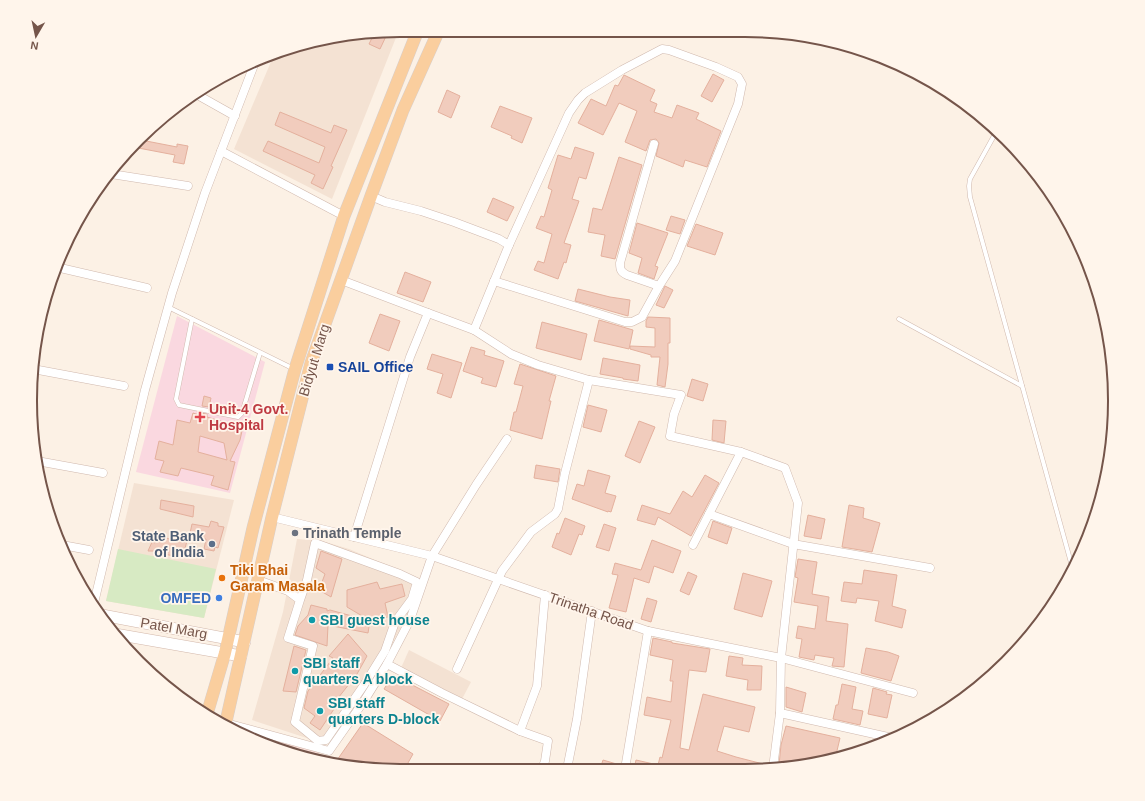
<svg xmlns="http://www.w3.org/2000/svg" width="1145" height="801" viewBox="0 0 1145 801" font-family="Helvetica,sans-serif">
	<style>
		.residential { fill: #f4e2d3 }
		.commercial { fill: #fce0d9 }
		.medical { fill: #fad8e0 }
		.green { fill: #d7eac3 }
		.building { fill: #f1ccbd; stroke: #e4b09d; fill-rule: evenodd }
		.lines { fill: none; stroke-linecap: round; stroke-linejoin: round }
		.lane-casing { stroke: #d0b9ae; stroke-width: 5 }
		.street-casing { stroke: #d0b9ae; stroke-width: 9 }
		.secondary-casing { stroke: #d3b8ab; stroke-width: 12 }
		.primary-casing { stroke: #d8cfcc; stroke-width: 13 }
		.lane { stroke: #fff; stroke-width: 4 }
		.street { stroke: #fff; stroke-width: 8 }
		.secondary { stroke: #fff; stroke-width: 11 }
		.primary { stroke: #face9e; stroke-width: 12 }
		.transit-dot { fill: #1a4fb4; stroke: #fff5eb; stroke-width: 1.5 }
		.health-dot { fill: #e0444e; stroke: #fff5eb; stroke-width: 1.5 }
		.worship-dot { fill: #6b7280; stroke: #fff5eb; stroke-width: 1.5 }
		.service-dot { fill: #5c6f8a; stroke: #fff5eb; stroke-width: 1.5 }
		.food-dot { fill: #e8710a; stroke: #fff5eb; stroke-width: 1.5 }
		.shop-dot { fill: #3f7fe0; stroke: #fff5eb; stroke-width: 1.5 }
		.culture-dot { fill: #0f9aa8; stroke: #fff5eb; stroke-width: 1.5 }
		.labels { text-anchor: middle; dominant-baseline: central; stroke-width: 3.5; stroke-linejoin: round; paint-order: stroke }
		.street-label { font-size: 14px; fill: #75554a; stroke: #fff5eb }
		.transit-label { font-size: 14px; font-weight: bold; fill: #164399; stroke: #fff5eb; text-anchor: start }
		.health-label { font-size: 14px; font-weight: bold; fill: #be3a42; stroke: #fff5eb; text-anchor: start }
		.worship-label { font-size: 14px; font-weight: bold; fill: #5b616d; stroke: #fff5eb; text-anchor: start }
		.service-label { font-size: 14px; font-weight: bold; fill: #4e5e75; stroke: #fff5eb; text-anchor: end }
		.food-label { font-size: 14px; font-weight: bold; fill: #c56008; stroke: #fff5eb; text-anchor: start }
		.shop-label { font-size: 14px; font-weight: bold; fill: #366cbe; stroke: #fff5eb; text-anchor: end }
		.culture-label { font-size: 14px; font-weight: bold; fill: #0d838f; stroke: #fff5eb; text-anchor: start }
		.rim { fill: none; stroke: #75554a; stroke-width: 2 }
	</style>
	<rect width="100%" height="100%" fill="#fcf1e5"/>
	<g class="residential">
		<path d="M399,30L332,199L234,149L273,57L304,43Z"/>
		<path d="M134,483L234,500L204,618L106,601Z"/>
		<path d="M297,539L322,541L349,549L420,579L409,613L379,667L325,744L252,720L283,612Z"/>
		<path d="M409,650L471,682L462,699L401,668Z"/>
	</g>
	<path class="commercial" d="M256,735L319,752L317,760L305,758L254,739Z"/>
	<path class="medical" d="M177,316L265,362L230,493L136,472Z"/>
	<path class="green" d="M118,549L216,569L204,618L106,601Z"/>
	<g class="building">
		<path d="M388,32L380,49L369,44L374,34Z"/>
		<path d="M713,74L724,80L712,102L701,96Z"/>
		<path d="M624,75L655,90L650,101L657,104L654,112L672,118L677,105L699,113L696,119L721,131L707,167L685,160L683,167L656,156L659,143L656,139L650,140L646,151L625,142L637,111L619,103L603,135L578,123L591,99L606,106L615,85L618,86Z"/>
		<path d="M447,90L460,96L451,118L438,112Z"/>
		<path d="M500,106L532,118L522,143L511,138L512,136L491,127Z"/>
		<path d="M280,112L331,133L334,125L347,130L331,166L333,167L323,189L311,183L315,175L263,151L268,141L319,163L325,147L275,125Z"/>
		<path d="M141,140L177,147V144L188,146L184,164L173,162L175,155L133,147Z"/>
		<path d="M575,147L594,153L586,179L579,177L572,199L579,201L564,243L571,245L566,263L564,262L558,279L534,270L538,261L544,263L552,234L536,228L541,216L544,217L552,190L548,188L558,155L571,159Z"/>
		<path d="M619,157L642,165L615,259L601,256L605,235L588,232L593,208L602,210Z"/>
		<path d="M493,198L514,207L507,221L487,212Z"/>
		<path d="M671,216L685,220L680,234L666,230Z"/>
		<path d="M637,223L668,233L655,266L658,267L654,279L638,273L642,258L629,253Z"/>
		<path d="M696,224L723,233L715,255L687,246Z"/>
		<path d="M405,272L431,282L423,302L397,293Z"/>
		<path d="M665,286L673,290L664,308L656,305Z"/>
		<path d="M578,289L610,297L630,300L628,316L575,301Z"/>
		<path d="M380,314L400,321L389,351L369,343Z"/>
		<path d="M648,317L670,318V343H668V364L665,387L657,385L660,357H651V355L630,349V346L655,347V328L646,327V321Z"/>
		<path d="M599,320L633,330L629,349L594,341Z"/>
		<path d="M542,322L587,334L581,360L536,348Z"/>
		<path d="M471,347L485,351L484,355L504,361L496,387L481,383L483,378L463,371Z"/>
		<path d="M432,354L462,363L451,398L437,393L443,374L427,369Z"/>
		<path d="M603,358L640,365L638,381L623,379V378L600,374Z"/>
		<path d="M520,364L556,376L549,401H551L542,439L510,430L514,412H516L523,386L514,384Z"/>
		<path d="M692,379L708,384L703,401L687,396Z"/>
		<path d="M204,396L211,398L209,407L202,406Z"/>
		<path d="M588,405L607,410L601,432L583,427Z"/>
		<path d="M193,413L199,415L200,413L207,414V417L234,425V430L242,431L240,440L230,461L235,462L228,490L211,485L214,476L181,468L178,476L160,472L164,461L155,459L159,441L173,445L177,420L190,423ZM200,436L224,443L227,460L198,452Z"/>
		<path d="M713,420L726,421L724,443L712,440Z"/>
		<path d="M639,421L655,427L640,463L625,456Z"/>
		<path d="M536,465L560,469L558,482L534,478Z"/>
		<path d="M588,470L610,476L605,493L616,496L611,512L608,511V512L572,499L577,484L584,486Z"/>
		<path d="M705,475L719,483L691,536L658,517L655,525L637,520L642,505L670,514L683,491L692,497Z"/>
		<path d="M161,500L194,506L193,517L160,509Z"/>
		<path d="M849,505L864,508L863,518L880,523L872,552L842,547Z"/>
		<path d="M808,515L825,519L821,539L804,536Z"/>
		<path d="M565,518L585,526L582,535L579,534L571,555L552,547L557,533L559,534Z"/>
		<path d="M211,521L218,523V526L224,527L218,548L215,547L214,551L204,549L206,539L189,538L192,524L209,527Z"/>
		<path d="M713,521L732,528L727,544L708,537Z"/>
		<path d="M604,524L616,528L609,551L596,547Z"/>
		<path d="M158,535L175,541V538L187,541L184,552H182L181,557L157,553V551H148L152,542L155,543Z"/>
		<path d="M652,540L681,551L673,573L654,566L649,583L634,578L626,612L609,608L618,575L612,574L615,563L641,570Z"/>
		<path d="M321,551L342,559L331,597L319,590L325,574L316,568Z"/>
		<path d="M798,559L817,562L812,594L829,597L826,621L848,624L844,667L832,666L834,658L815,655L814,660L799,657L802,639L796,638L798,626L815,629L818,606L794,602L798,578L795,577Z"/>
		<path d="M864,570L897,575L892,606L906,610L902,628L875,621L879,601L857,598L856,603L841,601L844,582L862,584Z"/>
		<path d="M688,572L697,576L689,595L680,591Z"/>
		<path d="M743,573L772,581L762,617L734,609Z"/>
		<path d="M377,582L380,589L402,584L405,596L385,603L388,617L369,620L347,607V590Z"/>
		<path d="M647,598L657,601L651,622L641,619Z"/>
		<path d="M311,605L327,609V611L330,610L370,621L368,633L328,625L327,646L295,635L298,626L308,615Z"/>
		<path d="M348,634L367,656L357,674L331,707L334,709L320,730L310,723L315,716L304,708L308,691L333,658L329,656Z"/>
		<path d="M653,638L672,642V643L710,649L706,672L689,670L680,748L689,750L703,694L755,707L749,732L724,726L717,751L736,757L767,765L766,768L634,769L636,760L658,765L660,757L662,758L671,720L644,715L647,697L671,702L673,681H670L673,660L650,655Z"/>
		<path d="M294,646L306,650L296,692L283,691Z"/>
		<path d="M866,648L888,652L899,656L891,681L861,673Z"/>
		<path d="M729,656L743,658L742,665L762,666L761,690H747L748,680L726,676Z"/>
		<path d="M393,675L449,704L440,721L384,689Z"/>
		<path d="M842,684L856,687L852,709L863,711L860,725L833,719L836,705H838Z"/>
		<path d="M786,687L806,693L802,712L786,707Z"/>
		<path d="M873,688L887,692L886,694L892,695L887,718L868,714Z"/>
		<path d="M363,723L413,754L404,770H376L335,763Z"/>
		<path d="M786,726L840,738L836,755L795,767L779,765L781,745Z"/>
		<path d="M603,760L620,765V769H600Z"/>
	</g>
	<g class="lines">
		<g class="lane-casing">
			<g id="lane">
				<path d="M995,134L970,179L969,186L970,197L1073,570"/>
				<path d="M168,307L294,369"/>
				<path d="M192,319L176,399L179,405L238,417L242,413L260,353"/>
				<path d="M899,319L1022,386"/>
			</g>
		</g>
		<g class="street-casing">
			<g id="street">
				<path d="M194,93L235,116"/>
				<path d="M654,144L620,263C620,270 621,272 627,275L659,286"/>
				<path d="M221,151L344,216"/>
				<path d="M111,174L188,186"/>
				<path d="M371,196L385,202L421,211L454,222L499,239L509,245L474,330"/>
				<path d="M56,267L147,288"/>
				<path d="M341,280L428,313L410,357L354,537"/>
				<path d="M494,281L625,322H632L642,317L659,286L675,261L738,104L742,84L738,77L716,67L669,50L662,49L622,70L585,93L578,100L569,113L509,245"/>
				<path d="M428,313L474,330L511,354L538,365L589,380L681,395L674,414L670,436L741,452L785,468L798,503L781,658L780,713L773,768"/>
				<path d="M33,369L124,386"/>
				<path d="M37,461L103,473"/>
				<path d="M709,514L793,544L930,568"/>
				<path d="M272,517L432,556L648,631L781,658L913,693"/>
				<path d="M62,545L89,550"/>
				<path d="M693,545L741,452"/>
				<path d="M258,580L288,591L300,600L288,638L313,646L295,722L318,741L326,740L364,685L385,651L395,622L412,599L417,582L400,574L315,543L307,580L300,600"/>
				<path d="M94,603L145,390L172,293L205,193L254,65"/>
				<path d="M387,664L442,693L520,731"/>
				<path d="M457,669L502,571L531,532L555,514L558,509L565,473L589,380"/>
				<path d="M780,713L888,737"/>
				<path d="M226,723L329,751L364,701L387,664L410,620L432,556L476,485L507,439"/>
				<path d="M542,769L545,761L548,741L520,731L537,686L545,595"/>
				<path d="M567,769L577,719L592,611"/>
				<path d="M625,769L648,631"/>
			</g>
		</g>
		<g class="secondary-casing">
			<g id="secondary">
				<path d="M102,615L245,642"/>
				<path d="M115,634L241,656"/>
			</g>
		</g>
		<g class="primary-casing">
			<g id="primary">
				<path d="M207,714L225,653L253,528L295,369L344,216L418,30"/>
				<path d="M225,726L272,517L311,363L371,196L403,110L439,30"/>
			</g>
		</g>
		<use href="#lane" class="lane"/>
		<use href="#street" class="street"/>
		<use href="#secondary" class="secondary"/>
		<use href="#primary" class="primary"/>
	</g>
	<rect class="transit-dot" x="326" y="363" width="8" height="8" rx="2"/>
	<path class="health-dot" d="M198 411h4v4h4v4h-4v4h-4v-4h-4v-4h4z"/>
	<circle class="worship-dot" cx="295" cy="533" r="4"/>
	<circle class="service-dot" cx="212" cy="544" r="4"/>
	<circle class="food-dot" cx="222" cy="578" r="4"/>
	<circle class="shop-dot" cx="219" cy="598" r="4"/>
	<g class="culture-dot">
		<circle cx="312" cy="620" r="4"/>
		<circle cx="295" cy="671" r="4"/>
		<circle cx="320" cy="711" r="4"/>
	</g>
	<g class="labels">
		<g class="street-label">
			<text transform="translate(314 360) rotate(-73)">Bidyut Marg</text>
			<text transform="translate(591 611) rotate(19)">Trinatha Road</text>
			<text transform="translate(174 628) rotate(10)">Patel Marg</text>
		</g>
		<g class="transit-label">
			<text x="338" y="367">SAIL Office</text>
		</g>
		<g class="health-label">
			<text x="209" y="409">Unit-4 Govt.<tspan x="209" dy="16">Hospital</tspan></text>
		</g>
		<g class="worship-label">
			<text x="303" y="533">Trinath Temple</text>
		</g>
		<g class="service-label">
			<text x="204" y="536">State Bank<tspan x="204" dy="16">of India</tspan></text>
		</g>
		<g class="food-label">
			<text x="230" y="570">Tiki Bhai<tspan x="230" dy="16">Garam Masala</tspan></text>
		</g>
		<g class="shop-label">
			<text x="211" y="598">OMFED</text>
		</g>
		<g class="culture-label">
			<text x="320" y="620">SBI guest house</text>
			<text x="303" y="663">SBI staff<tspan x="303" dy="16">quarters A block</tspan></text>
			<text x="328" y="703">SBI staff<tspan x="328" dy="16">quarters D-block</tspan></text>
		</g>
	</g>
	<path d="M0 0H1145V801H0ZM400 37H745A363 363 0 0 1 1108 400V401A363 363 0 0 1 745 764H400A363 363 0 0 1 37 401V400A363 363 0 0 1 400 37Z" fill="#fff5eb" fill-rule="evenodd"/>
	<path class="rim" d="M400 37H745A363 363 0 0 1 1108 400V401A363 363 0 0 1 745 764H400A363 363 0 0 1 37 401V400A363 363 0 0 1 400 37Z"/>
	<g transform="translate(36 36) rotate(189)" stroke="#fff5eb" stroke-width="3" paint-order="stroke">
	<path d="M0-3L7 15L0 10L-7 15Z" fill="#75554a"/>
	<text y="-6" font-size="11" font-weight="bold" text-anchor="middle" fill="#75554a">N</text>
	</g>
</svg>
